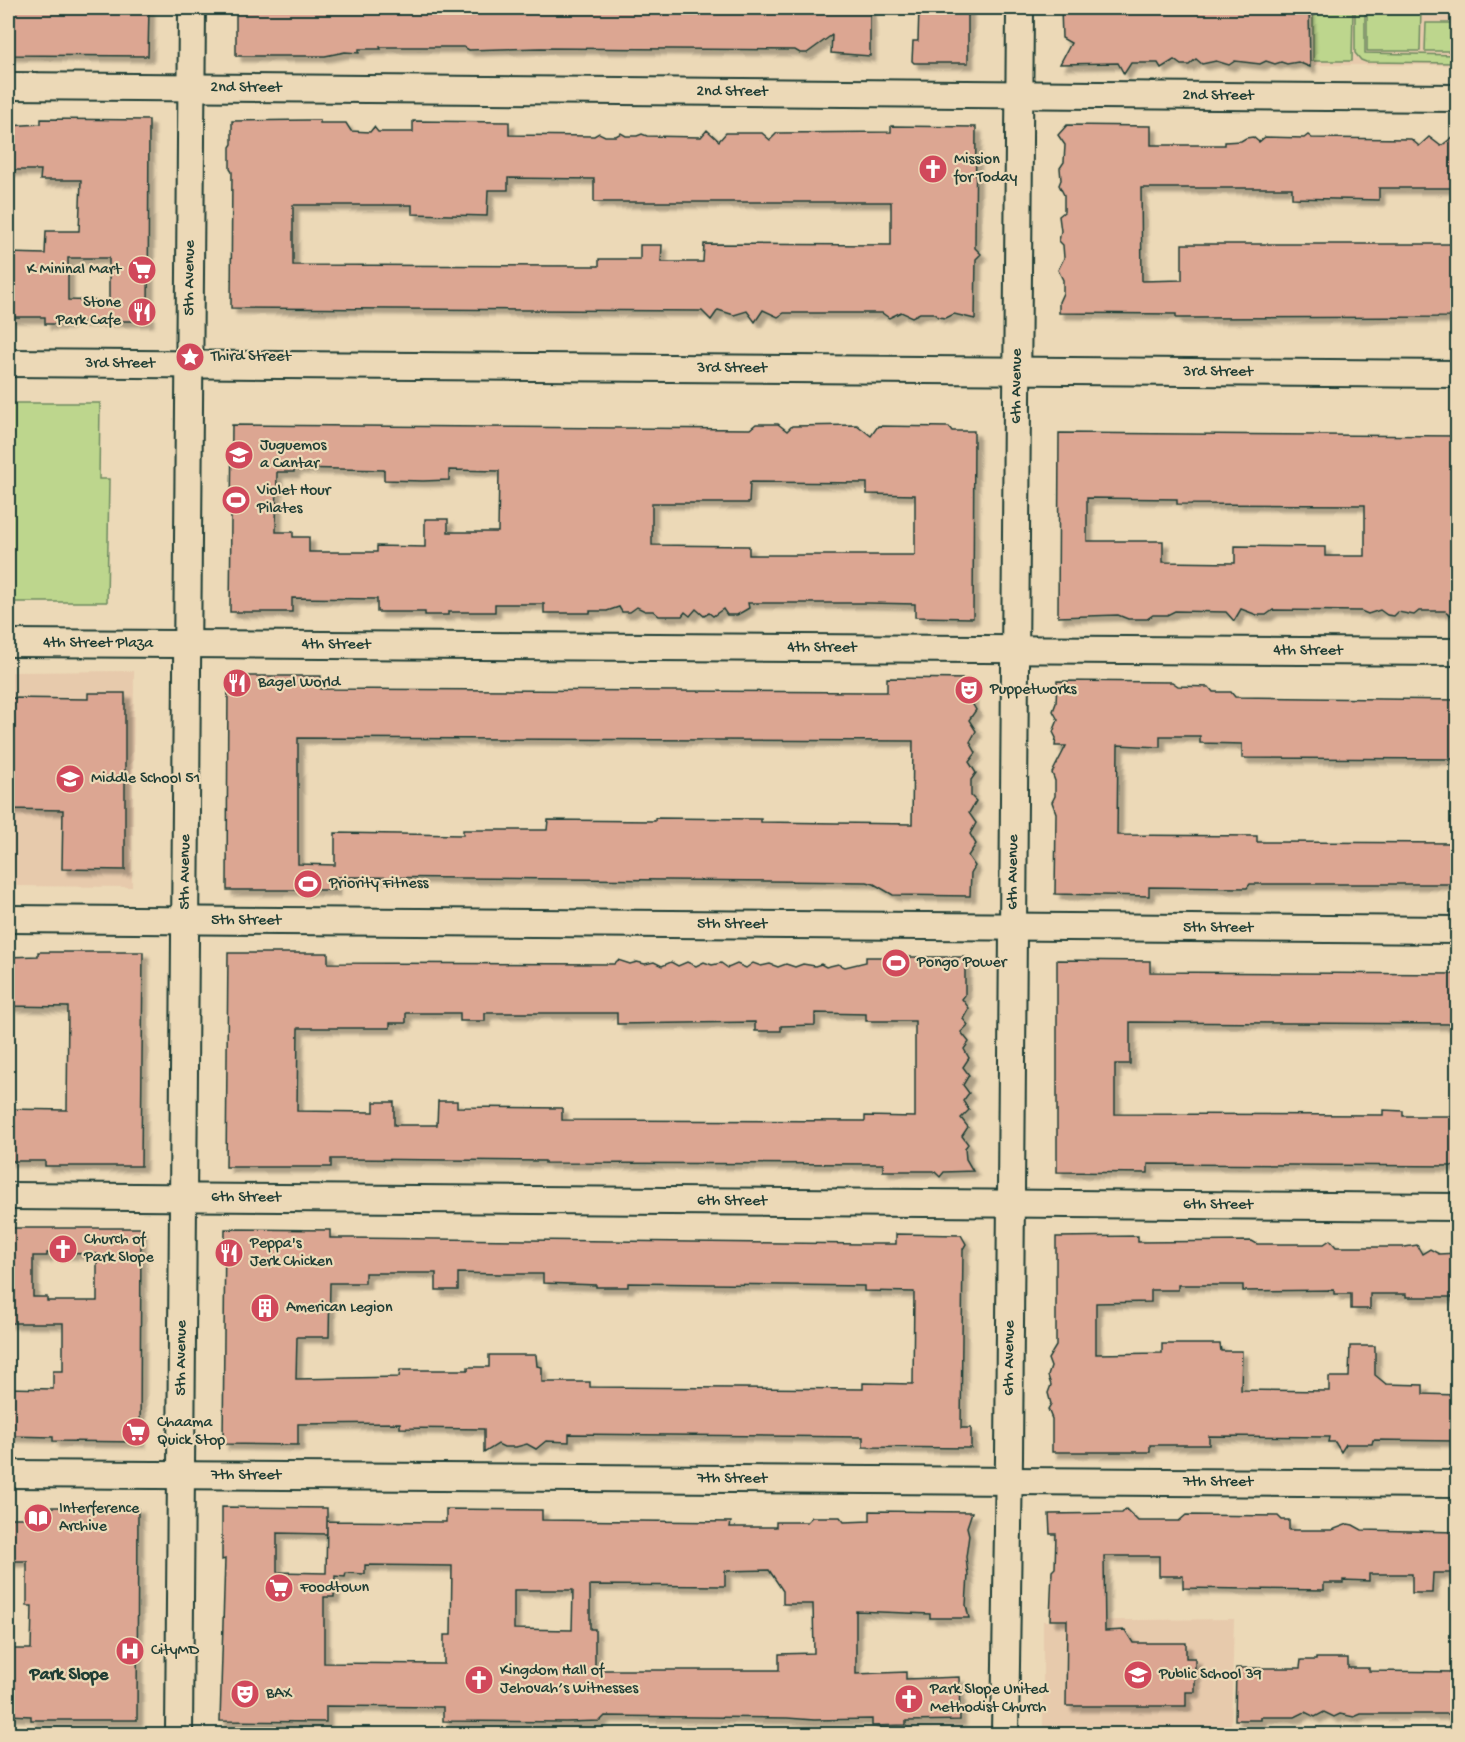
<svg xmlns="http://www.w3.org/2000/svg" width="1465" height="1742" viewBox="0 0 1465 1742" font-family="'Gochi Hand',sans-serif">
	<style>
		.built { fill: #e7caac }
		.green { fill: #bdd68d; stroke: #6e8a60; stroke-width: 1.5 }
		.building { fill: #dca692; stroke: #1f3d34; stroke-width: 1.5; fill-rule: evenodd; filter: url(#shadow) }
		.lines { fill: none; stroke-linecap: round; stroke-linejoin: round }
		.minor-casing { stroke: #1f3d34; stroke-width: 30 }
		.minor { stroke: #ecd9b7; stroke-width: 26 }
		.labels { text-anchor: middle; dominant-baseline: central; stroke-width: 4.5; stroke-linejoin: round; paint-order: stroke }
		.street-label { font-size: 16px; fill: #1f3d34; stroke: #ecd9b7 }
		.poi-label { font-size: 16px; fill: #1f3d34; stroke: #ecd9b7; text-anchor: start }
		.neighbourhood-label { font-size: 18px; font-weight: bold; fill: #1f3d34; stroke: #ecd9b7 }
	</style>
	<defs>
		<filter id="shadow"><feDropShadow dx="5.5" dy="5.5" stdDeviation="1.5" flood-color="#0004"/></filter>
	</defs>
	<rect width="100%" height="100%" fill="#ecd9b7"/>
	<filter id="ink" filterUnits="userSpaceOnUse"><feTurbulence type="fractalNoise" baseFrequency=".0167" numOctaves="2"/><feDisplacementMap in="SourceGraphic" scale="12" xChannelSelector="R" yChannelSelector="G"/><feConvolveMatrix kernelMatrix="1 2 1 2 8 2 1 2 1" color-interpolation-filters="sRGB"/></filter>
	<g filter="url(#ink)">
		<g class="built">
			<path d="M1313,8H1457V65H1314Z"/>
			<path d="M134,671L132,887L8,886V672Z"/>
			<path d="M1234,1619L1231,1730L1043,1729V1621Z"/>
		</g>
		<g class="green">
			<path d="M1313,8H1353L1352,61H1313Z"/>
			<path d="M1355,8H1365V53L1457,55V63L1366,62L1361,60L1355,53Z"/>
			<path d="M1367,8H1421L1420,51H1367Z"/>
			<path d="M1426,23H1457V51H1425Z"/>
			<path d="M8,403H100L99,479H109L107,602H8Z"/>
		</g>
		<g class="building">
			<path d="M8,8H149L148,56L8,55Z"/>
			<path d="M236,8H870V56L831,53L832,35L807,53H800L795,50L540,48L469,50L464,47H380L381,49H359V53L345,52L325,56H236Z"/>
			<path d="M919,8H968V63H914L912,61L913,41H918Z"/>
			<path d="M1061,8H1309L1310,67L1298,62L1287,64L1281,62L1275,64L1266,61L1260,64L1235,61L1229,65L1216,61L1202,64L1196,59L1189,65H1181L1174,60L1161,68L1158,63H1131L1124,74L1118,63L1060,64L1071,43L1062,38Z"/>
			<path d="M41,119L149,120L148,321H67V324H45V317H8V253L45,254L46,231H79L81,180H40L41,170H8V126L41,124ZM68,258H109V301L68,300Z"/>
			<path d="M308,120H320V123H346L351,131L370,132L374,127L378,132H413V121L509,122V135L594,136L599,133L605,136H616L621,133L626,136H637L642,134L647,136L701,137L707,130L719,141L726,133H762L770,140L777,133L891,132V126L976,127L975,248L981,254L976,259L975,319L954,314L946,318L938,317L933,313H920L912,317L901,312L889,318L882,313H784L778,317L763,310L755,322L747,311L734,315L718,310L711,320L702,311L231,308L232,172L230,169V147L232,144V121ZM508,178L594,179V202H891V245L704,244L703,262H661L662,245H640V259H599V266L293,265V205H412V214L487,216L488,190H508Z"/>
			<path d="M1067,125L1151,126V145H1225V142L1241,141L1246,138L1253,137L1259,142L1265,137L1304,138L1308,135L1312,138L1411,139L1419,146L1429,137L1441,146L1458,133V188H1379V200L1292,198V188H1141L1142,281L1182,280V244H1458V317L1176,318V314L1059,313V302L1063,293V280L1058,270L1064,258L1063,245L1059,241L1061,231L1059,216L1064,212V195L1059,185L1061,180L1060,168L1064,162L1065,145L1058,135Z"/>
			<path d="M756,424H778L787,431L792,426L857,425L871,436L878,426L949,427L952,431H974L973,618L915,617V604L869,603H748L749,608L737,615H727L723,609L713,616L709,613L704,616L696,609L690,616L685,612L682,616H659L653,611H645L637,607L630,612H622L619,607L607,611H590V613H544V604H495V612H448V615H425V612H377V599L292,598V612H230L232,425L750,429ZM294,468L384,470V480L423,481L449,480V470L499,471L498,532H448V519H425V547L377,546V552H309V537H293V532H276L277,472H294ZM750,482L867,483V494L915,495V555H749V546L652,545V503H749Z"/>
			<path d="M1059,433L1458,436V620L1445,611H1419L1414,615L1398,612L1394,616L1387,615L1380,610L1368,614L1361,611L1273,610L1266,615H1257L1241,609L1234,621L1226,612L1175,611L1167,615H1153L1147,619H1128L1118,615L1058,617ZM1087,498L1177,499V504L1365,505V556H1325V547L1235,546V563L1163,562V541H1087Z"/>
			<path d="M228,676H321L320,689L868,692H887V678L972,679V703L976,710L969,720L976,731L970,742L976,753L969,762L976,773L971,780V796L976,801L969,813L976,823L970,834L976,844L968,856L975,866L971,873L970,896L893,895L874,884L867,882L355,877H335V890H227ZM298,738L913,741L912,824L761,822V819L655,818V821L548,820L547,830H463V835L335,833V865L298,864Z"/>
			<path d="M1057,681L1172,682L1178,686L1209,687L1213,692H1231L1235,697L1458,700V759L1242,758V744L1200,743V736H1160V747L1118,745L1117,835L1257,836V842H1274L1458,843V884H1250L1247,888L1149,887V896L1055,894L1056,813L1052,802L1055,796V781L1052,773L1066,746H1055L1056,738L1053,732L1058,720L1053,711L1056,703Z"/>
			<path d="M88,693H125V870L62,869L63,810L8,809V698L88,699Z"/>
			<path d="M38,952H143L141,1166H45V1161H8V1109L67,1110L68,1007L8,1006V957L38,956Z"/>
			<path d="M228,953H328V963L614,964L618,960L630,964L637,962L645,964L654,962L662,966L671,962L678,966L687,962L696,966L704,962L712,965L721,963L728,968L737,964L746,968L753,963L761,966L770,964L778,967L786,964L795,967L803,964L815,966L821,964L826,967L838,964L845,967L866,962V957H965V995L962,999L969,1008L963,1019L968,1025L961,1032L969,1042L964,1049L969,1058L963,1067L969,1075L963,1085L969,1093L963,1101L969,1110L961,1118L968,1127L962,1136L968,1144L965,1148L966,1159L973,1171L944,1172L940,1177L934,1171H883V1164L545,1163V1161L351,1159H331V1167H226ZM406,1013H460V1021H485V1013H617V1024L755,1022V1031H781V1026L815,1025V1013L866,1014V1021H915V1117L865,1116V1121L562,1120V1108L457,1107V1101H438L437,1125H394V1102H374V1112L297,1111L298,1028H390V1023H406Z"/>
			<path d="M1057,960L1150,961V972L1458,974V1024L1130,1022V1064H1115V1114L1383,1115V1110L1403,1111V1116H1458V1166L1148,1164V1173L1057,1172Z"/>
			<path d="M8,1228H141L140,1442L53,1441V1437L8,1436V1388L53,1389V1371H63V1323H8ZM47,1253L97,1254V1301H47V1297H33V1256H47Z"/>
			<path d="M225,1229L330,1230V1238H351L864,1244H896V1234L961,1235L966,1244L963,1249L961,1428H971V1448L863,1447V1437L569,1434V1442L546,1441L536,1449L527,1444L516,1447H504L498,1444L484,1453V1429L400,1428V1423L298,1424V1445L223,1444ZM365,1273H436V1290H458V1273L501,1274H543V1283L596,1285V1287H628V1283L864,1286V1291L914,1292L913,1384L863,1383V1389L590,1387V1382H542V1367L537,1366L536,1355H489V1367H468V1370H400L399,1377L296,1379L297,1337H329L330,1283H365Z"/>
			<path d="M1138,1236V1242L1252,1241L1257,1244H1324L1330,1240L1336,1247H1405L1417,1245L1422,1254L1430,1249L1439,1254L1458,1253V1297H1406V1294H1370V1309H1351V1294H1334V1290L1243,1291V1285H1178V1290H1151V1302L1096,1303V1354L1162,1353V1344H1220L1221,1351H1242L1241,1390L1329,1391V1377H1349L1350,1346H1375V1375L1386,1384L1423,1385V1394L1458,1395V1441L1373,1440L1372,1444H1346L1341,1452L1335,1442H1328L1329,1437L1209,1436V1445H1150V1452H1052V1419L1048,1409L1051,1404L1048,1393L1051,1385L1048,1376L1051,1367L1048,1359L1056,1346V1237Z"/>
			<path d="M27,1507H138L137,1720H31V1716L8,1715V1649H31L32,1606H27V1561H8V1518H27Z"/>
			<path d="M222,1507L327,1508V1534L277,1533V1572L326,1573L327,1521L446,1522V1509L542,1510V1520L731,1522L730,1527H776V1522H807L812,1517H840L844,1522L870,1521V1511L972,1512L967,1527L969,1535L966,1557L968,1575L966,1605L969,1618H930V1614L856,1611V1674L906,1672V1679L959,1677L960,1720L906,1721V1725L872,1726V1719L814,1720L787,1718L605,1716L600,1721L566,1722L443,1721V1707L326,1706V1722L220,1721L225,1559L222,1560ZM365,1565L452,1566L451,1635H444V1664L324,1663V1597H334L335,1576L345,1577L346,1573L365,1574ZM769,1570L783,1591V1604H813L814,1653L779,1654V1670H595V1629H590V1585L725,1586V1571ZM514,1590H573L572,1630L514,1629Z"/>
			<path d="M1126,1509L1138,1521H1179L1186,1515L1278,1516L1282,1520H1289V1530H1332L1348,1524L1353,1525L1362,1530L1458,1532V1573H1433L1432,1593H1412V1574H1369V1581L1343,1580V1583H1324V1590L1183,1588V1576H1159V1556H1104L1105,1631L1125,1630L1133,1643H1186V1658H1195V1692H1186V1706H1066L1067,1620H1050L1052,1571L1055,1568L1056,1534H1050L1049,1514L1122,1513Z"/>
			<path d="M1316,1658H1348V1668H1369V1671L1458,1672V1714H1361L1354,1717L1340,1714L1334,1717L1324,1712L1315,1717L1305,1712L1295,1717H1261V1720H1235L1236,1668H1300L1301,1660H1316Z"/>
		</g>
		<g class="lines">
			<g class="minor-casing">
				<g id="minor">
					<path id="s1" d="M8,86L1458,98"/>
					<path id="s2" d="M8,363L1458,374"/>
					<path id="s3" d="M8,643L1458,652"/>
					<path id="s4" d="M8,919L1458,930"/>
					<path id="s5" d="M8,1196L1458,1207"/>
					<path id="s6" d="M8,1474L1458,1484"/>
					<path id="s7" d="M179,1734L192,8"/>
					<path id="s8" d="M1005,1734L1009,1457L1020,8"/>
				</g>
			</g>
			<use href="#minor" class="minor"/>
		</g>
	</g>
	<defs>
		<g id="church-disc" transform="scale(1.5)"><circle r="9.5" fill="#d1495b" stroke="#ecd9b7"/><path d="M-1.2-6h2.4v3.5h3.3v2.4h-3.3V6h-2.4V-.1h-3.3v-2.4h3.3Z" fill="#fff"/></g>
		<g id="supermarket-disc" transform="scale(1.5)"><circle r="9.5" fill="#d1495b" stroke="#ecd9b7"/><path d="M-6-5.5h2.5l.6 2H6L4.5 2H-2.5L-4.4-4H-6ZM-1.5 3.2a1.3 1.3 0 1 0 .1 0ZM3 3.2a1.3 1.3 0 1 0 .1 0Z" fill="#fff"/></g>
		<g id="restaurant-disc" transform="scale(1.5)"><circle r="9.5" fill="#d1495b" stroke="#ecd9b7"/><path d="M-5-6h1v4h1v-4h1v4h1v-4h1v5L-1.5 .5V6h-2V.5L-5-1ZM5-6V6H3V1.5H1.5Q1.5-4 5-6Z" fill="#fff"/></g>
		<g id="sight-disc" transform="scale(1.5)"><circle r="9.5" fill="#d1495b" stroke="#ecd9b7"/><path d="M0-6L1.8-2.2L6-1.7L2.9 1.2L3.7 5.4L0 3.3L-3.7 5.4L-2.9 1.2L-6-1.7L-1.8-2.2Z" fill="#fff"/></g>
		<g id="school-disc" transform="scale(1.5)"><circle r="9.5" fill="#d1495b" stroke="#ecd9b7"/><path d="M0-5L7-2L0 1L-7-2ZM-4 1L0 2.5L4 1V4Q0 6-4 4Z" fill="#fff"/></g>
		<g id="stadium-disc" transform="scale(1.5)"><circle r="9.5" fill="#d1495b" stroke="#ecd9b7"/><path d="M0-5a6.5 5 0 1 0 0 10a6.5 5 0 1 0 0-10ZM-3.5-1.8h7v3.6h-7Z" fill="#fff"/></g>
		<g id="theatre-disc" transform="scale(1.5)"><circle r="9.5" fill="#d1495b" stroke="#ecd9b7"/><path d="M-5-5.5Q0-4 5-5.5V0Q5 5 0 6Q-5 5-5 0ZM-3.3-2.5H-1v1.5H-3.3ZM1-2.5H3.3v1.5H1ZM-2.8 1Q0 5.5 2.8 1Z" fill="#fff"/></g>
		<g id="building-disc" transform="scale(1.5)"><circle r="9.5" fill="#d1495b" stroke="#ecd9b7"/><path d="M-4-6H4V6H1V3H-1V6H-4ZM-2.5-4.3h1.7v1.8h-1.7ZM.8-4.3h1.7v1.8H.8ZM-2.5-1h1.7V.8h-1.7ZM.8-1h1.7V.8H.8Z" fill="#fff"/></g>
		<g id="library-disc" transform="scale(1.5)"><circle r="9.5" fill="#d1495b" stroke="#ecd9b7"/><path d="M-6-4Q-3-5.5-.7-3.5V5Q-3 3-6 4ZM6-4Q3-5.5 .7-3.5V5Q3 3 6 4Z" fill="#fff"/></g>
		<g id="hospital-disc" transform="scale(1.5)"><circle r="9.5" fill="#d1495b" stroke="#ecd9b7"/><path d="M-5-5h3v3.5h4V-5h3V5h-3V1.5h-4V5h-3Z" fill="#fff"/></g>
	</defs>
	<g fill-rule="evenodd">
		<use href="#church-disc" x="933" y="169"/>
		<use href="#supermarket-disc" x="142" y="270"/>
		<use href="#restaurant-disc" x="142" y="312"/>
		<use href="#sight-disc" x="190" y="357"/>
		<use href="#school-disc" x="239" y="455"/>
		<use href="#stadium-disc" x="236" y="500"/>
		<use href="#restaurant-disc" x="237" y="683"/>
		<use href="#theatre-disc" x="969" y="690"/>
		<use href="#school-disc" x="70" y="779"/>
		<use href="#stadium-disc" x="308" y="884"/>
		<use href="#stadium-disc" x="896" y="963"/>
		<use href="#church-disc" x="63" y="1249"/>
		<use href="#restaurant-disc" x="229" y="1253"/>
		<use href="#building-disc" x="265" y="1308"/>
		<use href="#supermarket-disc" x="136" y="1432"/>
		<use href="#library-disc" x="38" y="1518"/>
		<use href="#supermarket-disc" x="279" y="1588"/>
		<use href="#hospital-disc" x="130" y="1651"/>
		<use href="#school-disc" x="1138" y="1675"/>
		<use href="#church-disc" x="479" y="1680"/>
		<use href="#theatre-disc" x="245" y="1694"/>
		<use href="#church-disc" x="909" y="1699"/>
	</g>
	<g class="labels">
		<g class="street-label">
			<text stroke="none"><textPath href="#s1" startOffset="238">2nd Street</textPath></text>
			<text stroke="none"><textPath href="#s1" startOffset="724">2nd Street</textPath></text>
			<text stroke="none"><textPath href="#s1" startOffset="1210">2nd Street</textPath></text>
			<text stroke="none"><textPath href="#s7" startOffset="1456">5th Avenue</textPath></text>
			<text stroke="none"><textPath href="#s2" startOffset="112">3rd Street</textPath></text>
			<text stroke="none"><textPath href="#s2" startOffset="724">3rd Street</textPath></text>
			<text stroke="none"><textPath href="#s2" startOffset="1210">3rd Street</textPath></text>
			<text stroke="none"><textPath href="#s8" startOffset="1348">6th Avenue</textPath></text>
			<text stroke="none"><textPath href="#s3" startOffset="90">4th Street Plaza</textPath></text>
			<text stroke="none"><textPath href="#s3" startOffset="328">4th Street</textPath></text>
			<text stroke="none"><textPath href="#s3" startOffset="814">4th Street</textPath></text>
			<text stroke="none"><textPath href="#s3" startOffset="1300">4th Street</textPath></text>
			<text stroke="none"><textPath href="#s7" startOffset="862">5th Avenue</textPath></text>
			<text stroke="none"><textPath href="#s8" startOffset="862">6th Avenue</textPath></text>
			<text stroke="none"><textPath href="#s4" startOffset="238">5th Street</textPath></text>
			<text stroke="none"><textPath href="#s4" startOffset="724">5th Street</textPath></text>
			<text stroke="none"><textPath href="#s4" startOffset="1210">5th Street</textPath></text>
			<text stroke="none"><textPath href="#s5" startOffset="238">6th Street</textPath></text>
			<text stroke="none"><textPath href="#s5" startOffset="724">6th Street</textPath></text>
			<text stroke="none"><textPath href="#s5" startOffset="1210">6th Street</textPath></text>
			<text stroke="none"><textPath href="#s7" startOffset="376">5th Avenue</textPath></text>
			<text stroke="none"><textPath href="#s8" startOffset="376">6th Avenue</textPath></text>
			<text stroke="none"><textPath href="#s6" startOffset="238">7th Street</textPath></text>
			<text stroke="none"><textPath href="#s6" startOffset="724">7th Street</textPath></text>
			<text stroke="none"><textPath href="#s6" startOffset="1210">7th Street</textPath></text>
		</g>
		<g class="poi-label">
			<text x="954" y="160">Mission<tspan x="954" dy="18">for Today</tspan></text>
			<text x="121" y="270" text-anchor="end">K Mininal Mart</text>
			<text x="121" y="303" text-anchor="end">Stone<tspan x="121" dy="18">Park Cafe</tspan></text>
			<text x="211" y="357">Third Street</text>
			<text x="260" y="446">Juguemos<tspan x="260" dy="18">a Cantar</tspan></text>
			<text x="257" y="491">Violet Hour<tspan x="257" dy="18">Pilates</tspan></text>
			<text x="258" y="683">Bagel World</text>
			<text x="990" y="690">Puppetworks</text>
			<text x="91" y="779">Middle School 51</text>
			<text x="329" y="884">Priority Fitness</text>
			<text x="917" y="963">Pongo Power</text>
			<text x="84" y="1240">Church of<tspan x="84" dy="18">Park Slope</tspan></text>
			<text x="250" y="1244">Peppa's<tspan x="250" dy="18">Jerk Chicken</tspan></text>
			<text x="286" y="1308">American Legion</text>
			<text x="157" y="1423">Chaama<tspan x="157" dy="18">Quick Stop</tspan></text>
			<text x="59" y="1509">Interference<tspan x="59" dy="18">Archive</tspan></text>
			<text x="300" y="1588">Foodtown</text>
			<text x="151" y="1651">CityMD</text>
			<text x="500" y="1671">Kingdom Hall of<tspan x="500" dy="18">Jehovah’s Witnesses</tspan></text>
			<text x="1159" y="1675">Public School 39</text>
			<text x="930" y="1690">Park Slope United<tspan x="930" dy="18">Methodist Church</tspan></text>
			<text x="266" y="1694">BAX</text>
		</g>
		<g class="neighbourhood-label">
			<text x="69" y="1675">Park Slope</text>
		</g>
	</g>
	<rect width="1465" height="1742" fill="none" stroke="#ecd9b7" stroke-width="30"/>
	<rect x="15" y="15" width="1435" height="1712" fill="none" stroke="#1f3d34" stroke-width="2" filter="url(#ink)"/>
</svg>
